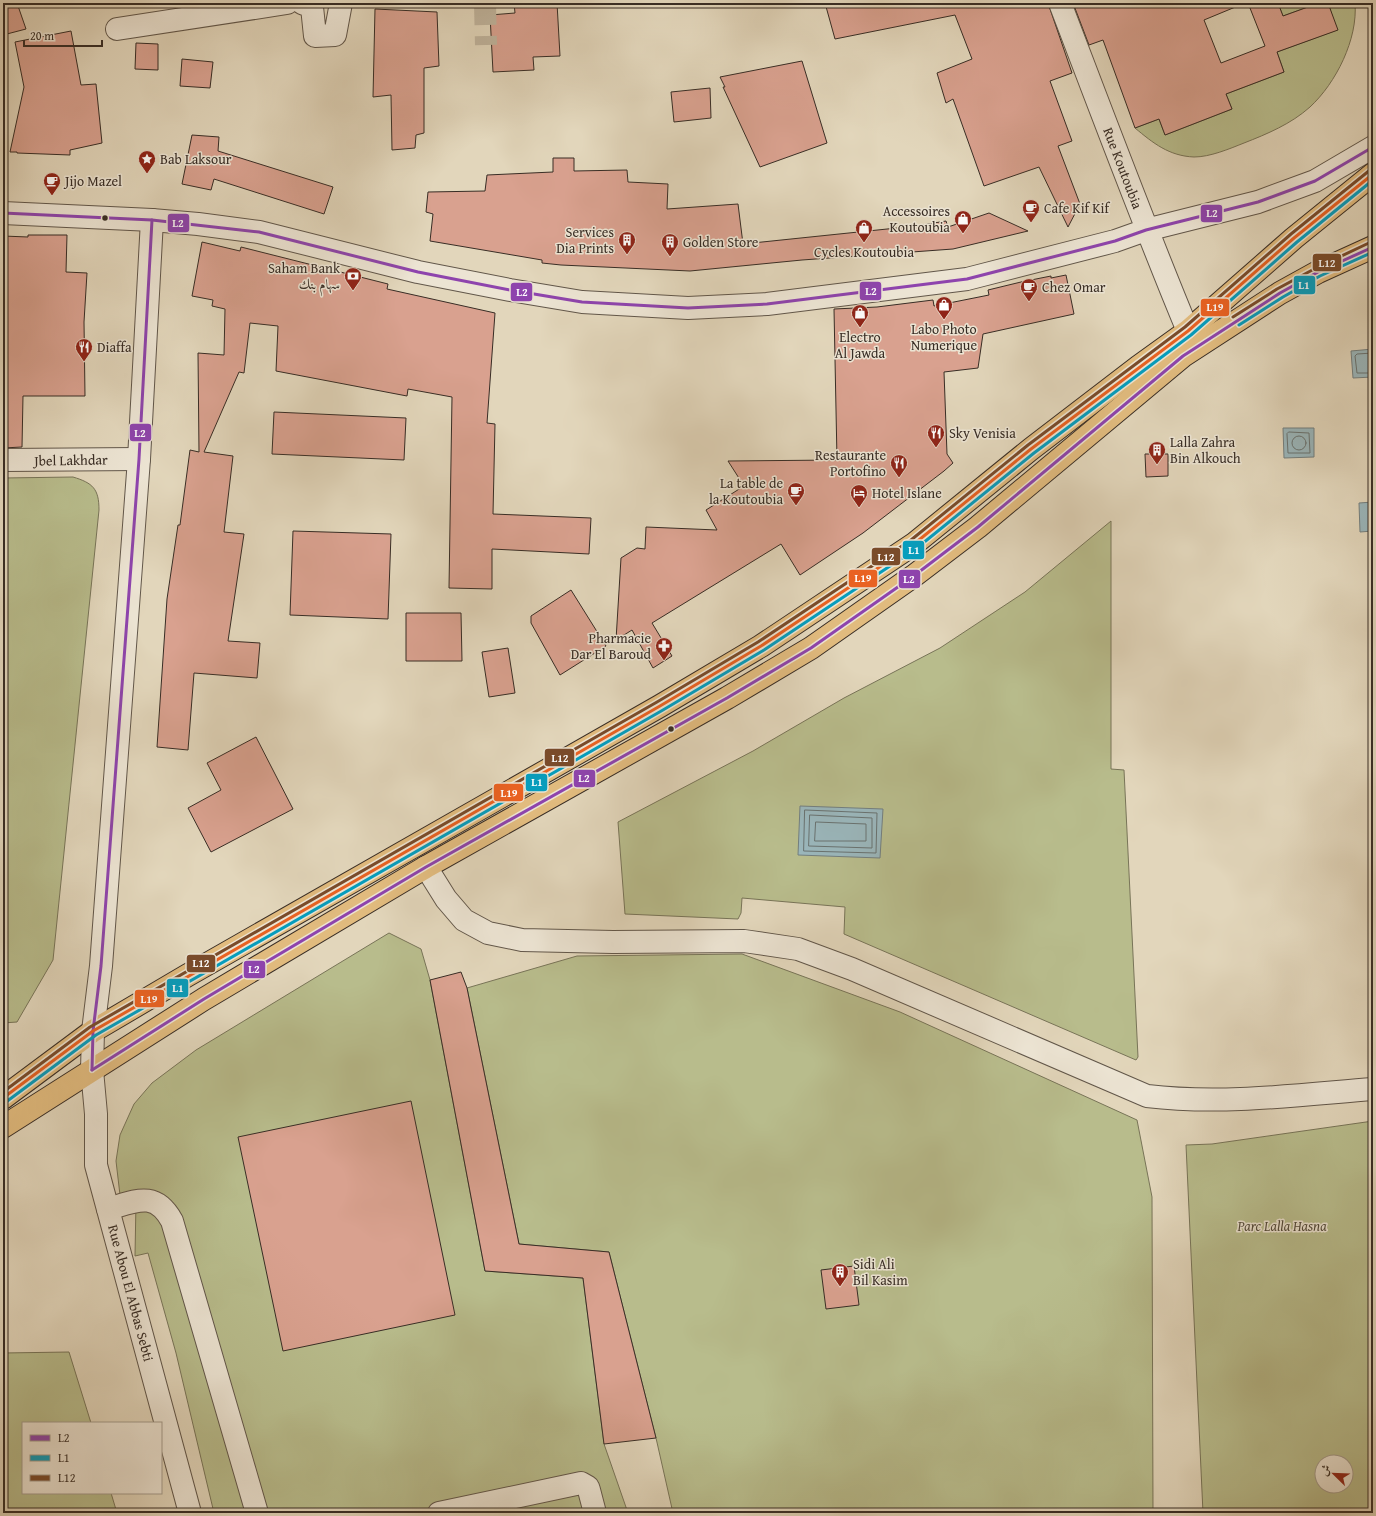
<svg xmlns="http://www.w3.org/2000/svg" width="1376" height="1516" viewBox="0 0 1376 1516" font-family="'Gentium Book Plus',Amiri,serif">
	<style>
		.green { fill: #b8bc8c; stroke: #787458; fill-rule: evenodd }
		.water { fill: #9ab6bb; stroke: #737f7f }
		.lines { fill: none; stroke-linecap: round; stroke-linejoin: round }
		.shore { stroke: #697270; stroke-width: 1 }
		.building { fill: #d9a18f; stroke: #382d25 }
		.minor-tunnel { stroke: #c0b49d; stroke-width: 22; stroke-dasharray: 22 11; stroke-linecap: butt }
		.minor-casing { stroke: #62574a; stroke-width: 24 }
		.major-casing { stroke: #382d25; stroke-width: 24 }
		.minor { stroke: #ece4d3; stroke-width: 22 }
		.major { stroke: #e1bb7e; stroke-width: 22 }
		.bus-1-casing { stroke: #ece4d3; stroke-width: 6 }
		.bus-2-casing { stroke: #ece4d3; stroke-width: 6 }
		.bus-3-casing { stroke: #ece4d3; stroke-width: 6 }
		.bus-4-casing { stroke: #ece4d3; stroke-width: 6 }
		.bus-1 { stroke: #8e44ad; stroke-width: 3 }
		.bus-2 { stroke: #069dbd; stroke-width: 3 }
		.bus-3 { stroke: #7a4b2a; stroke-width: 3 }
		.bus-4 { stroke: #e96222; stroke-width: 3 }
		.bus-dot { fill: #382d25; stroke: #ece4d3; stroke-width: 1.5 }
		.labels { text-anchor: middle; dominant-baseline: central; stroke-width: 3; stroke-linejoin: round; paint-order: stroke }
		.poi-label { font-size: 14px; fill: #382d25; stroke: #ece4d3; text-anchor: start }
		.street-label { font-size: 14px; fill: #382d25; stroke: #ece4d3 }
		.park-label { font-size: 14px; font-style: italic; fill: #524a3a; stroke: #ece4d3 }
		.line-badge { stroke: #ece4d3; stroke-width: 1.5 }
		.badge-label { font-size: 11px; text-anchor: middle; font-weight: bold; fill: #fff }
	</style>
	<rect width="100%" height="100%" fill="#e2d6bb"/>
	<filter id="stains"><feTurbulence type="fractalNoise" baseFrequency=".005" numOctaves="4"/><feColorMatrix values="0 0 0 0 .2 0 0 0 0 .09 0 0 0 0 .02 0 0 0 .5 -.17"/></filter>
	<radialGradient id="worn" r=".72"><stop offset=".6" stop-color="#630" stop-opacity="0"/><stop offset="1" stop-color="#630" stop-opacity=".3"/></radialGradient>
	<g class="green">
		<path d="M1278,3H1319L1283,16Z"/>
		<path d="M1328,3H1355C1358,39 1336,83 1310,107C1291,124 1267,134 1244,143C1229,149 1210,157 1194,157C1169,156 1153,143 1135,128L1159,119L1165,135L1232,109L1226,94L1284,72L1277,52L1337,30Z"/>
		<path d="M73,477C93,483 99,489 99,510L53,960L17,1022L3,1023V478Z"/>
		<path d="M1111,521V769L1124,770L1138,1057L1136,1060L844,934L845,907L742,898L741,913L738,919L625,914L618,822L753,751L844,698L940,648L1025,592Z"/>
		<path d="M389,933L421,949L430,980L485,1271L583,1278L604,1444L628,1513H214L176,1353L148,1253L135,1256L136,1201L120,1195L116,1161L120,1135L134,1104L152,1083L196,1050Z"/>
		<path d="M742,954L900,1012L1137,1120L1152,1197L1153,1513H673L656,1438L609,1252L519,1244L467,988L577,956Z"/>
		<path d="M1373,1121V1513H1203L1186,1145L1212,1144ZM1322,1462H1346V1486H1322Z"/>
		<path d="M69,1352L91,1423H23V1493H111L117,1513H3V1353Z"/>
	</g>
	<g class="water">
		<path d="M1373,349V377L1353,378L1351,351Z"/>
		<path d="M1283,428H1314V457L1284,458Z"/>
		<path d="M1373,502V531L1360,532L1359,503Z"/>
		<path d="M800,806L883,809L880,858L798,855Z"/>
	</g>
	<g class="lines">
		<g class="shore">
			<path d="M1373,353L1357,354L1355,356L1357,373H1373"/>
			<path d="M1289,432L1309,433L1310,453H1288L1287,434Z"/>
			<circle cx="1299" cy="443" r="7"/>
			<path d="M805,810L877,813L876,853L804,851Z"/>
			<path d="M810,815L872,818V848L809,846Z"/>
			<path d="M816,822L866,824V841H815Z"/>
		</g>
	</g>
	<g class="building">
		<path d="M3,3H17L26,29L3,35Z"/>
		<path d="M514,3H557L560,56L533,57L534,70L493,72L490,15L515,13Z"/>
		<path d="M825,3H1048L1072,73L1050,81L1072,141L1058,146L1080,204L1068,227L1039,167L984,186L953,99L946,103L937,73L972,59L955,15L835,39Z"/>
		<path d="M1073,3H1245L1204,20L1221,63L1265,46L1248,3H1278L1283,16L1319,3H1328L1338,30L1277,52L1284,72L1226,94L1232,109L1165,135L1159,119L1135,128L1103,40L1089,45Z"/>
		<path d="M375,9L437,12L439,66L424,68V133L416,135L415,148L392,150L391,95L373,97Z"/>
		<path d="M71,31L81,85L96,84L102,143L70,150V155L17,153V152H10L24,87L15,42Z"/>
		<path d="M136,43L158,44V70L135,69Z"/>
		<path d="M182,59L213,62L210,88L180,86Z"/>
		<path d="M802,61L827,143L760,167L723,87H725L720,77Z"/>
		<path d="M710,88L711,118L674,122L671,92Z"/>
		<path d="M192,135L219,137L218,151L333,187L324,214L214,179L211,190L182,184Z"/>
		<path d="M553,158H574V171L627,170L628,182L668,184L667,209L738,204L743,244L916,226L946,221L948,227L989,213L1028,231L953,249L802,260L690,271L561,265L542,263V260L430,241L433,214L426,212L428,192L485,191L487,175L553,172Z"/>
		<path d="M28,235H67L66,272L87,273L84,322L85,396H23L22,447L3,448V236L28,237Z"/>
		<path d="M202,242L240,251L241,247L388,284L387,289L495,313L487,423L495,424L493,514L591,518L589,554L492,549V589L449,588L452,397L408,389L407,396L276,371L278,326L250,323L244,373L239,372L204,452L233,456L224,532L244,534L228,641L260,643L257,678L194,673L188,750L157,747L167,599L178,525H180L190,450L199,452L198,353L224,355L225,309L212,306L213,300L192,296Z"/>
		<path d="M1066,275L1074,314L983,334L978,368L944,372L947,454L953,463L944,471L863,533L800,575L781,544L652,623L672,656L653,668L632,630L616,640L621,558L637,548L645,549L646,527L717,530L706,510L744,486L728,461L837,460L834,309L877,307L933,300L934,306L989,295L988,290L1021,282L1051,276V278Z"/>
		<path d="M274,412L406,418L404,460L272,454Z"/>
		<path d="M1145,454H1168V476L1146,477Z"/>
		<path d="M293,531L391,534L388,619L290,615Z"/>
		<path d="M571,590L606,646L560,675L531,623V616Z"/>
		<path d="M406,613H461L462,661H406Z"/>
		<path d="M508,648L515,693L489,697L482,652Z"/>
		<path d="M256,737L293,809L211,852L188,808L221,790L207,763Z"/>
		<path d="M461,972L467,988L519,1244L609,1252L656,1438L604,1444L583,1278L485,1271L430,980Z"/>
		<path d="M411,1101L455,1315L283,1351L238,1137Z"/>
		<path d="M854,1266L859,1305L826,1309L821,1270Z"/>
	</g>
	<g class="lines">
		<path class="minor-tunnel" d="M485,3L486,45"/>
		<g class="minor-casing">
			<g id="minor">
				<path d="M302,3L312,7L315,36L335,35L341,3"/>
				<path d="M1060,3C1102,113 1143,223 1188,331"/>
				<path d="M117,29L287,3"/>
				<path d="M3,213L152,220L198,224L259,232L418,272L510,290L582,302L688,308L767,304L967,279L1115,241L1146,230L1258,202L1315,181L1373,147"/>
				<path d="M152,220L139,459L101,966L93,1031L92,1070L96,1114V1165L190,1513"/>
				<path d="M3,460L139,459"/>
				<path d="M426,867L446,899L464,920L488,933L522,940L613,942L744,941L798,949L852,969L1147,1096C1222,1105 1298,1095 1373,1089"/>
				<path d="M108,1209C136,1201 155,1190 172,1221L257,1513"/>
				<path d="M439,1513L581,1483L588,1487L589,1490L595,1513"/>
			</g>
		</g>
		<g class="major-casing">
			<g id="major">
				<path d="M3,1098L93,1031L188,975L660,706L761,646L914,544L1031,449L1138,367L1188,331L1294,238L1373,174"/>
				<path d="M3,1127L204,999L426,867L727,698L811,648L915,575L978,527L1183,356L1280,293L1318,272L1373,247"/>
			</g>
		</g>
		<use href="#minor" class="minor"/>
		<use href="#major" class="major"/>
		<g class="bus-1-casing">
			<g id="bus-1">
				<path d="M3,213L152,220L259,232L418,272L510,290L582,302L688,308L767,304L967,279L1115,241L1146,230L1258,202L1315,181L1373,147"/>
				<path d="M92,1070L204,999L426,867L727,698L811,648L915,575L978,527L1183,356L1280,293L1318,272L1373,247"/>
				<path d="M92,1070L93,1031L101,966L139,459L152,220"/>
			</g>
		</g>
		<g class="bus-2-casing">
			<g id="bus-2">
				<path d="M1239,325L1283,297L1320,276L1373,252"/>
				<path d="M6,1102L96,1035L663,710L764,650L917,548L1034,453L1191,335L1297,242L1373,180"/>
			</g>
		</g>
		<g class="bus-3-casing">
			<g id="bus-3">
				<path d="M1233,317L1277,289L1316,268L1371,242"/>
				<path d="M3,1092L90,1027L657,702L758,642L911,540L1028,445L1185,327L1291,234L1370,170"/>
			</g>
		</g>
		<g class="bus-4-casing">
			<path id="bus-4" d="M3,1098L93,1031L660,706L761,646L914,544L1031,449L1188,331L1294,238L1373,174"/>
		</g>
		<use href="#bus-1" class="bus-1"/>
		<use href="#bus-2" class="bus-2"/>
		<use href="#bus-3" class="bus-3"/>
		<use href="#bus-4" class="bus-4"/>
	</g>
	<defs>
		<g id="sight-pin" transform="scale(0.9)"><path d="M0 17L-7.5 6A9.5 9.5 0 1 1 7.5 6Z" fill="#8f2418" stroke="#ece4d3"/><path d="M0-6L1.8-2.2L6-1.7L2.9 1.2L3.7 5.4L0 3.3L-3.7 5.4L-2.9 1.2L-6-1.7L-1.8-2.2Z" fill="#fff"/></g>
		<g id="cafe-pin" transform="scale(0.9)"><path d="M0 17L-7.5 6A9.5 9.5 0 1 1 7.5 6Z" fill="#8f2418" stroke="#ece4d3"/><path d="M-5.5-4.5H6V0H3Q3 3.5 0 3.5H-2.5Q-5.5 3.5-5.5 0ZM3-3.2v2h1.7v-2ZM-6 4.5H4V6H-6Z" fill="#fff"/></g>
		<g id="shop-pin" transform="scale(0.9)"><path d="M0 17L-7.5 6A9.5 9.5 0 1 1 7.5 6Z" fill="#8f2418" stroke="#ece4d3"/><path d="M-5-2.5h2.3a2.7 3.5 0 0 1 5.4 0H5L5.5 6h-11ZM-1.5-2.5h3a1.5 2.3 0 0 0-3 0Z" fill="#fff"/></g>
		<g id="building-pin" transform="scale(0.9)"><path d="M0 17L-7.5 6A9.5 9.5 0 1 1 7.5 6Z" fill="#8f2418" stroke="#ece4d3"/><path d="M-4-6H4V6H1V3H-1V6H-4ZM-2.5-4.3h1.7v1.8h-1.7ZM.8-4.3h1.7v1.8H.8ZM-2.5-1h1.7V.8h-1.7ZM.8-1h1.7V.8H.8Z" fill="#fff"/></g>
		<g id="bank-pin" transform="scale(0.9)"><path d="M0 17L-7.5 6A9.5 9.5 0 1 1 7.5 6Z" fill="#8f2418" stroke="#ece4d3"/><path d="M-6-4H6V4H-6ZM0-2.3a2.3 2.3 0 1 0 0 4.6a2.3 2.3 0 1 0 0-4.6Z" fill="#fff"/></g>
		<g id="restaurant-pin" transform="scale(0.9)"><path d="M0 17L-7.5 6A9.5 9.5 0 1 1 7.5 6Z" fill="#8f2418" stroke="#ece4d3"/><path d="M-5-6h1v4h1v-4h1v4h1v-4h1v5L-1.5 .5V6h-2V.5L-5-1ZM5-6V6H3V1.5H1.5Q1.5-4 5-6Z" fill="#fff"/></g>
		<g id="hotel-pin" transform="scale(0.9)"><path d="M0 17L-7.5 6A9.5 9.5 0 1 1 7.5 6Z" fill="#8f2418" stroke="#ece4d3"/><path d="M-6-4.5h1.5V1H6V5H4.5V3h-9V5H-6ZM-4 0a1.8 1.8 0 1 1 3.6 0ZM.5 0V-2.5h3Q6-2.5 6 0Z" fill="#fff"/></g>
		<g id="pharmacy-pin" transform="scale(0.9)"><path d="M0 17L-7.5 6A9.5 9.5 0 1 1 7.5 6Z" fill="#8f2418" stroke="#ece4d3"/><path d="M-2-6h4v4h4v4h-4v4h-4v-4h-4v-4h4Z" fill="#fff"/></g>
	</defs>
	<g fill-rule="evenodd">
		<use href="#sight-pin" x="147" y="159"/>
		<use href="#cafe-pin" x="52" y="181"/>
		<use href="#cafe-pin" x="1031" y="208"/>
		<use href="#shop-pin" x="963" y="219"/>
		<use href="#shop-pin" x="864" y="228"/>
		<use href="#building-pin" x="627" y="240"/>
		<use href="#building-pin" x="670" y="242"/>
		<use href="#bank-pin" x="353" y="276"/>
		<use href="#cafe-pin" x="1029" y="287"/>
		<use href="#shop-pin" x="944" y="305"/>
		<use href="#shop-pin" x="860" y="313"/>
		<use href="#restaurant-pin" x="84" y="347"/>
		<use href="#restaurant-pin" x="936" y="433"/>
		<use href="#building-pin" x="1157" y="450"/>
		<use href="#restaurant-pin" x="899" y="463"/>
		<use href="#cafe-pin" x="796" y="491"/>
		<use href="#hotel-pin" x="859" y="493"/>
		<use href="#pharmacy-pin" x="664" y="646"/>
		<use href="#building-pin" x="840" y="1272"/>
	</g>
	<g class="bus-dot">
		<circle cx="105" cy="218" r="3.5"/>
		<circle cx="671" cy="729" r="3.5"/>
	</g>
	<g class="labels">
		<g class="poi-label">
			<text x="160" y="159">Bab Laksour</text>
			<text x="65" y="181">Jijo Mazel</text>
			<text x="1044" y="208">Cafe Kif Kif</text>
			<text x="950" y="211" text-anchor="end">Accessoires<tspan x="950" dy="16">Koutoubia</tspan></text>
			<text x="614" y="232" text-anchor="end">Services<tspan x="614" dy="16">Dia Prints</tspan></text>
			<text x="683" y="242">Golden Store</text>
			<text x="864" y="252" text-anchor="middle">Cycles Koutoubia</text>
			<text x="340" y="268" text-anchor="end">Saham Bank<tspan x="340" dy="16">سهام بنك</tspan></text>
			<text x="1042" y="287">Chez Omar</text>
			<text x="944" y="329" text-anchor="middle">Labo Photo<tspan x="944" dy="16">Numerique</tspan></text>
			<text x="860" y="337" text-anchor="middle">Electro<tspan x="860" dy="16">Al Jawda</tspan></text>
			<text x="97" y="347">Diaffa</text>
			<text x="949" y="433">Sky Venisia</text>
			<text x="1170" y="442">Lalla Zahra<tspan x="1170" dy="16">Bin Alkouch</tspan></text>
			<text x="886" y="455" text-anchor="end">Restaurante<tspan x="886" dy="16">Portofino</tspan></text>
			<text x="783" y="483" text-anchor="end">La table de<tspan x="783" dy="16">la Koutoubia</tspan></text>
			<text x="872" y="493">Hotel Islane</text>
			<text x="651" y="638" text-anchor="end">Pharmacie<tspan x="651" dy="16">Dar El Baroud</tspan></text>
			<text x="853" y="1264">Sidi Ali<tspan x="853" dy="16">Bil Kasim</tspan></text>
		</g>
		<g class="street-label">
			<text transform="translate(1123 168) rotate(69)">Rue Koutoubia</text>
			<text transform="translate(71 460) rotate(-1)">Jbel Lakhdar</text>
			<text transform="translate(131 1293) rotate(75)">Rue Abou El Abbas Sebti</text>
		</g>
		<g class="park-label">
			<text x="1282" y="1226">Parc Lalla Hasna</text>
		</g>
	</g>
	<g class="line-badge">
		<rect x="1200" y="204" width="23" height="19" rx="4" fill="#8e44ad"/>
		<rect x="167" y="213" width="23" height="20" rx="4" fill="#8e44ad"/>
		<rect x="1312" y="253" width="30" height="19" rx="4" fill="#7a4b2a"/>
		<rect x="1293" y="275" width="23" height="20" rx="4" fill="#069dbd"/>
		<rect x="859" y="281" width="23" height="20" rx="4" fill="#8e44ad"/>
		<rect x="510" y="282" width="23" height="20" rx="4" fill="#8e44ad"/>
		<rect x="1200" y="298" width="30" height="19" rx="4" fill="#e96222"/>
		<rect x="129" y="423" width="23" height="19" rx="4" fill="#8e44ad"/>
		<rect x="902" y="540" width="23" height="20" rx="4" fill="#069dbd"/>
		<rect x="871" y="547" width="30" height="19" rx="4" fill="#7a4b2a"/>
		<rect x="848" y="569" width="30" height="19" rx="4" fill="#e96222"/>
		<rect x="898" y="569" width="23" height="20" rx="4" fill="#8e44ad"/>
		<rect x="544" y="748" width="31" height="19" rx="4" fill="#7a4b2a"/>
		<rect x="573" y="769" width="23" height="19" rx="4" fill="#8e44ad"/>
		<rect x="525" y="773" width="23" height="19" rx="4" fill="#069dbd"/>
		<rect x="493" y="783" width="31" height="19" rx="4" fill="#e96222"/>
		<rect x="186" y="954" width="30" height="19" rx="4" fill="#7a4b2a"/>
		<rect x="243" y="960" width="23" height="19" rx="4" fill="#8e44ad"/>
		<rect x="166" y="978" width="23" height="20" rx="4" fill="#069dbd"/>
		<rect x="134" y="989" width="31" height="19" rx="4" fill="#e96222"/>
	</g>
	<g class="badge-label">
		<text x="1212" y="217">L2</text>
		<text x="178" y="227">L2</text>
		<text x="1327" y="267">L12</text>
		<text x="1304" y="289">L1</text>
		<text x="871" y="295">L2</text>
		<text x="522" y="296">L2</text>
		<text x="1215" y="311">L19</text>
		<text x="140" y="437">L2</text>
		<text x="914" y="554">L1</text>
		<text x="886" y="561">L12</text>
		<text x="863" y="582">L19</text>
		<text x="909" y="583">L2</text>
		<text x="560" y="762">L12</text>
		<text x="584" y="782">L2</text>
		<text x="537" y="786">L1</text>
		<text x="509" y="797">L19</text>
		<text x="201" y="967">L12</text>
		<text x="254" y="973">L2</text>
		<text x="178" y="992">L1</text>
		<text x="149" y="1003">L19</text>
	</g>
	<rect width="1376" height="1516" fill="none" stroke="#e2d6bb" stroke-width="16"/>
	<rect x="4" y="4" width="1368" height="1508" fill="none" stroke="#382d25" stroke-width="2"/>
	<rect x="8" y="8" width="1360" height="1500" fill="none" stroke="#382d25"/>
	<rect x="22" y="1422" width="140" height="72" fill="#ece4d3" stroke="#a49b8d"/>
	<rect x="30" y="1435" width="20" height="6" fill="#8e44ad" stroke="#a49b8d"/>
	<text x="58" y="1442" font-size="12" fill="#382d25">L2</text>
	<rect x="30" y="1455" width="20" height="6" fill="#069dbd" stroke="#a49b8d"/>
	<text x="58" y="1462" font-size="12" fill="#382d25">L1</text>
	<rect x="30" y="1475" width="20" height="6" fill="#7a4b2a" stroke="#a49b8d"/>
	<text x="58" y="1482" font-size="12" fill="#382d25">L12</text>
	<g transform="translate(1334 1474) rotate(293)"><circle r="19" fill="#ece4d3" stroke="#a49b8d"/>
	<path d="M0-3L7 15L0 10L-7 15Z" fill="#8f2418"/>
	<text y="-6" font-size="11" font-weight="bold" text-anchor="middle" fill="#382d25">ش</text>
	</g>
	<path d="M24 40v6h78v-6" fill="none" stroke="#382d25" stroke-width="2"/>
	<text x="30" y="40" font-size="12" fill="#382d25" stroke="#ece4d3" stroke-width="3" paint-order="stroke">20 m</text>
	<rect width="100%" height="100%" filter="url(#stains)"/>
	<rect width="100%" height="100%" fill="url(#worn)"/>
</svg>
